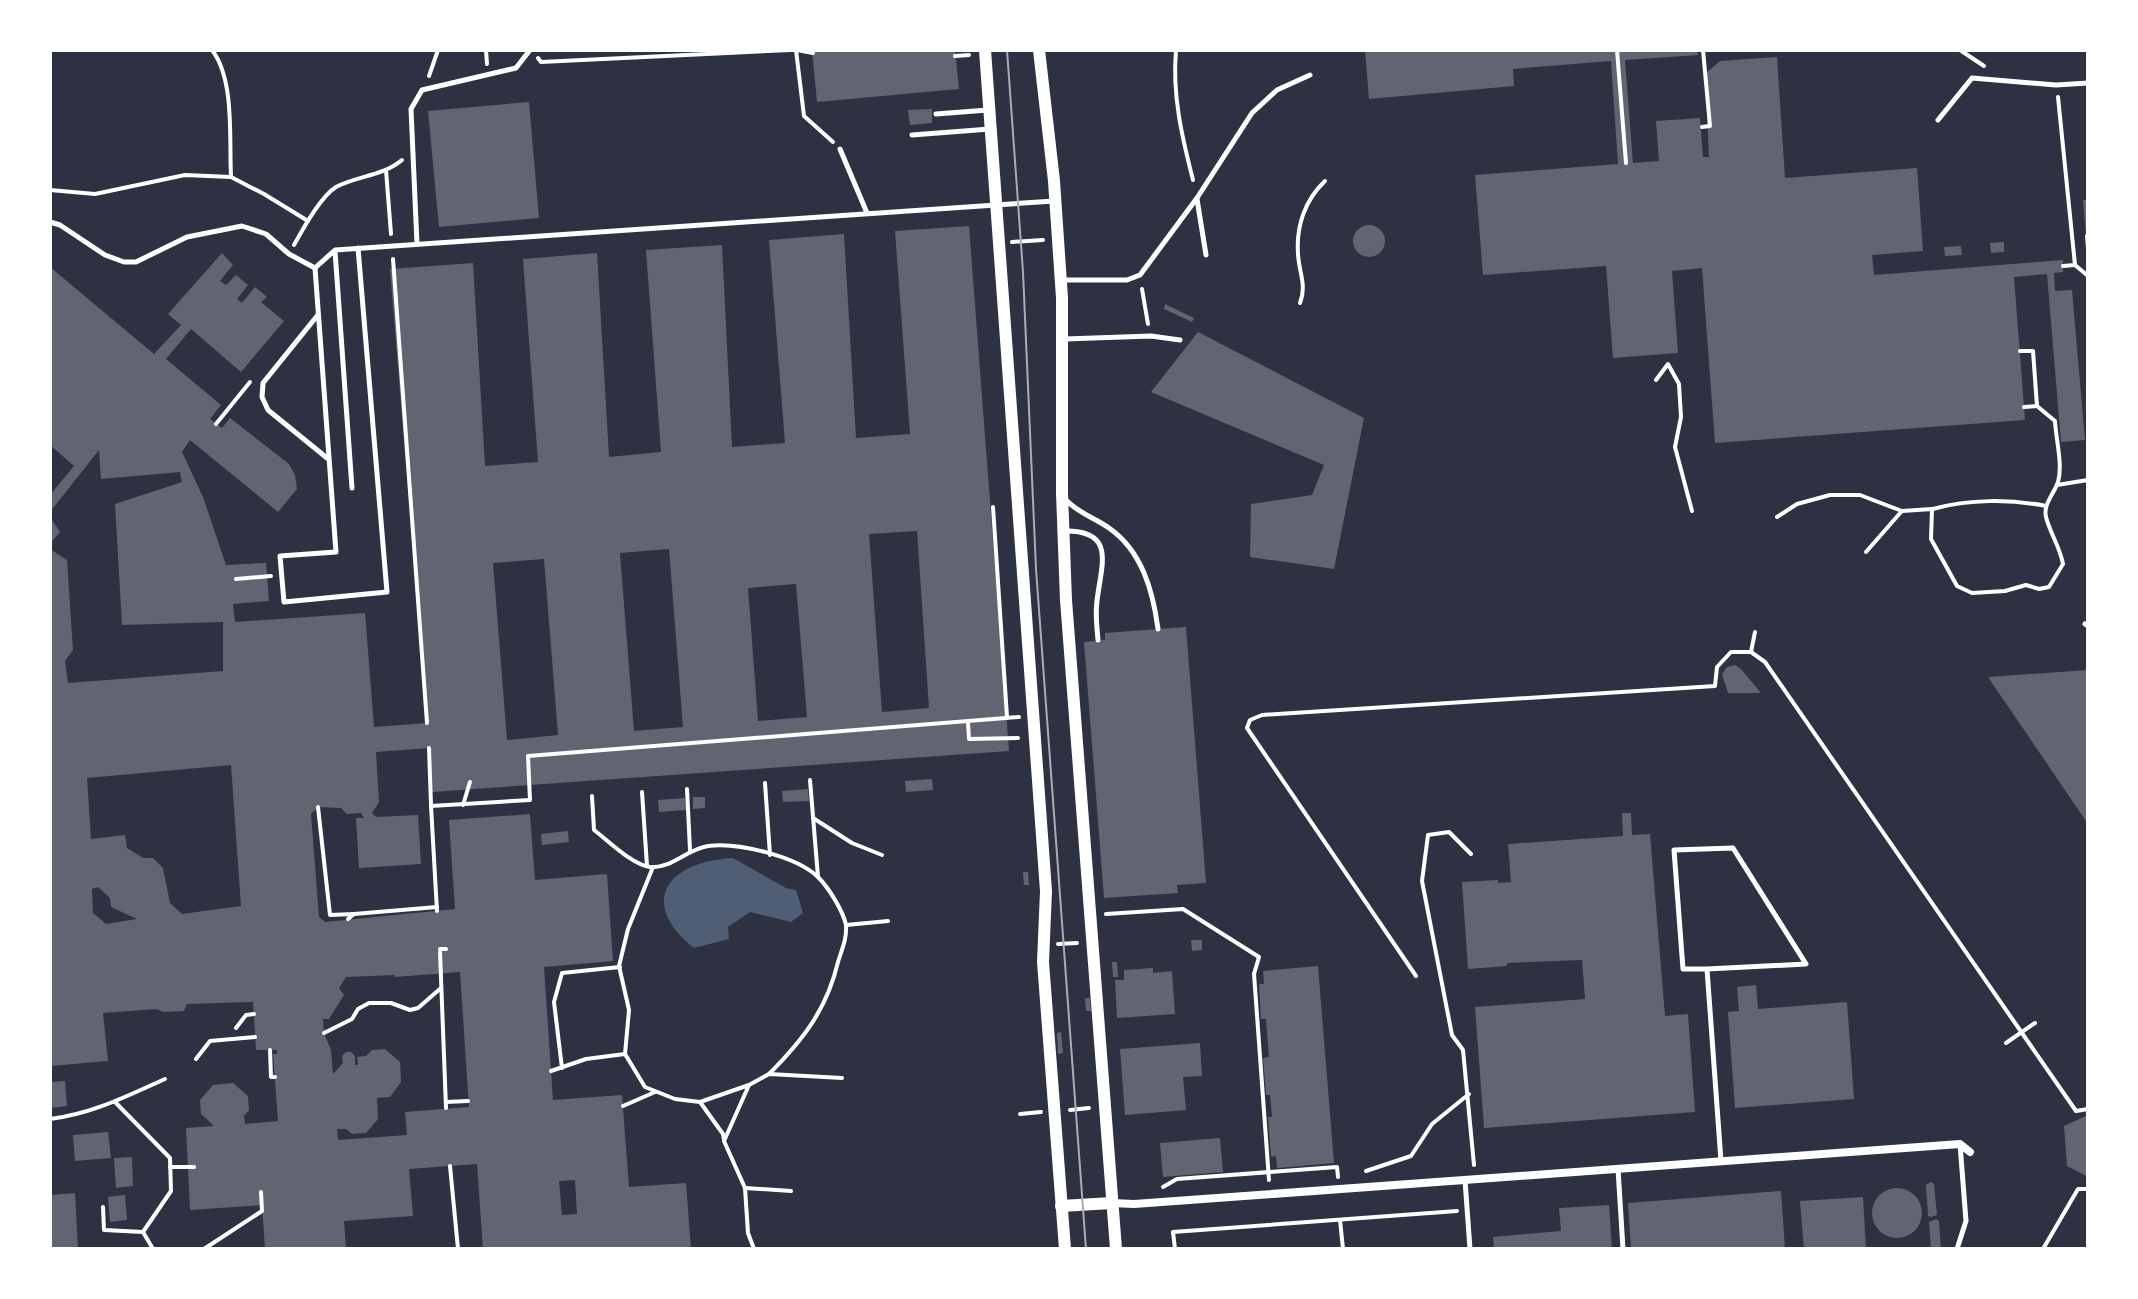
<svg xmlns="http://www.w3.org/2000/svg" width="2138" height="1299" viewBox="0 0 2138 1299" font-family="Barlow,sans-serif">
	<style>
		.water { fill: #4f5d75 }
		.building { fill: #626471; fill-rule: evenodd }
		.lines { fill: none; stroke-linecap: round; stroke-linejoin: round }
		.path { stroke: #fff; stroke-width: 4 }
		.service { stroke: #fff; stroke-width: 5 }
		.minor { stroke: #fff; stroke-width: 8 }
		.tertiary { stroke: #fff; stroke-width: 12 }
		.tram { stroke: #abadb3; stroke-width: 2 }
	</style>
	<rect width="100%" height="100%" fill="#2d3142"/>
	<path class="water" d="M733,858L786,888L796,890L803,913L791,922L750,912L728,927L729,939L694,948C636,901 669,861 733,858Z"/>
	<g class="building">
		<path d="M812,50H955L959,89L817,102Z"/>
		<path d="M1365,50H1697L1698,55L1625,60L1633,163L1659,161L1656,121L1700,118L1703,157H1709L1705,74L1720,61L1777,57L1785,178L1917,168L1923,251L1872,255L1874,275L2063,260V272L2054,273L2055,291L2072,290L2085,440L2061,442L2047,274L2014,277L2025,420L1715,443L1702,268L1672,271L1678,353L1613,358L1606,266L1483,275L1475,175L1618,164L1611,61L1513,69L1514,86L1369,99Z"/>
		<path d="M529,102L539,218L439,227L428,111Z"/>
		<path d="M932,109V123L910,125L908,110Z"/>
		<path d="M2083,200H2088V236H2086Z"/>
		<circle cx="1369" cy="241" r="16"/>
		<path d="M969,226L1009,751L432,792L429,748L376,752L379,802L372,813L376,817L418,815L421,864L359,868L356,818H364L361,813L347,814L341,808L318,807L311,814L319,917L325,922L455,909L449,820L530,814L535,880L607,874L613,961L544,967L553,1100L622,1095L629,1187L686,1183L691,1249H483L477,1164L409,1169L413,1216L344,1221L346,1249H265L262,1205L190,1210L186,1128L214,1126L201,1114L200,1100L213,1085L233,1083L248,1096L249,1110L244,1116L245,1124L278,1121L273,1054H277V1050H256L253,1002L187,1004L184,1011L164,1012L156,1009L103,1013L108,1061L50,1066V549L67,560L73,650L65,661L68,683L223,671V622L122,625L115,504L182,482L180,472L101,479L99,450L50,512V495L74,466L50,445V267L154,354L181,325L168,314L222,253L233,265L220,281L226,285L236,275L248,285L237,299L242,303L255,287L267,297L261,302L284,321L241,372L191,329L166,359L221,405L210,419L222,428L230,418L289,464L295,475L297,489L278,512L190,440L182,452L203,497L226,565L266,563L269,601L233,604L235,622L365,613L374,727L427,723L390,269L473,263L485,466L538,462L523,259L597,253L609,457L661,452L646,250L722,245L732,447L785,443L769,240L844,234L856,438L910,434L895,231ZM917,531L929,708L882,712L869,534ZM669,549L683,727L634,731L620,553ZM544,559L558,735L507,740L493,563ZM796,584L807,717L758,721L748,588ZM231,765L241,906L182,914L170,903L163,868L153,858H143L127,848L125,835L91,839L87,778ZM98,887L110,898L111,907L137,919L106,924L93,913L92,889ZM460,972L469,1107L405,1112L407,1135L338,1140L337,1129H346L352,1134L366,1133L378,1119L377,1098L390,1097L401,1082L400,1062L385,1049L372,1050L366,1056L357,1057L358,1065H355V1056L351,1052H346L342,1056L343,1063L333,1074L331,1050L324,1033L323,1019H329L344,995L339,988L346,977L395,975V977ZM575,1180L577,1214L562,1215L559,1181Z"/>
		<path d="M2004,242V252L1991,253L1990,243Z"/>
		<path d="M1961,246L1962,255L1945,256L1944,247Z"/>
		<path d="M1165,304L1194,318L1192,322L1164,309Z"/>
		<path d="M1198,332L1364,418L1334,569L1250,557L1251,504L1312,495L1324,465L1151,392Z"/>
		<path d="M50,517L60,532L50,544Z"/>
		<path d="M1186,627L1206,883L1177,885L1178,893L1104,898L1084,642L1105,640V633Z"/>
		<path d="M1735,665L1741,669L1761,693H1728L1722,674L1727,667Z"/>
		<path d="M2088,670V824L1988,677Z"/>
		<path d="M932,779L933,790L906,792L905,781Z"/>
		<path d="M808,789L809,801L783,802L782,791Z"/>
		<path d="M693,797H705V808L693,809Z"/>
		<path d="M685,798L686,810L659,812L658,800Z"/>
		<path d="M1622,813H1631L1632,835L1650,834L1665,1016L1688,1014L1695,1112L1484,1128L1475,1007L1585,999L1582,960L1507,963V966L1468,969L1462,882L1498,880V883L1511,882L1508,844L1623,836Z"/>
		<path d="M568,831L569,842L542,845L541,834Z"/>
		<path d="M1023,872H1028L1029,885H1024Z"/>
		<path d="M1191,940H1202V950L1192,951Z"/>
		<path d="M1112,962H1117L1118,977H1113Z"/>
		<path d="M1318,966L1334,1163L1277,1168L1276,1156L1271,1157L1268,1117H1272L1270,1095H1266L1263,1058L1269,1057L1266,1019H1261L1259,984H1264L1263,971Z"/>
		<path d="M1153,968V973L1172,971L1175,1014L1117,1018L1115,980H1124V970Z"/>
		<path d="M1756,985L1758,1009L1847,1002L1854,1099L1735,1108L1728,1012L1739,1011L1737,987Z"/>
		<path d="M1085,998H1090L1091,1011H1086Z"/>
		<path d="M1061,1032L1063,1053L1058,1054L1057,1033Z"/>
		<path d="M1200,1043L1202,1076L1183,1077L1186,1110L1125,1115L1120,1049Z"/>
		<path d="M65,1081L67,1106L50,1108V1082Z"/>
		<path d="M2088,1115V1177L2067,1166L2064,1126Z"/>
		<path d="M108,1132L111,1158L75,1161L73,1135Z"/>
		<path d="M1220,1138L1223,1172L1163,1177L1160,1143Z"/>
		<path d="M132,1157L133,1186L116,1188L114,1158Z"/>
		<path d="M1931,1182L1934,1184L1937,1215L1931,1217L1928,1216L1926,1185Z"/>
		<circle cx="1897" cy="1213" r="25"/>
		<path d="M1781,1191L1785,1249H1631L1628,1203Z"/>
		<path d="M75,1193L78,1249H50V1195Z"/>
		<path d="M125,1195L127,1220L110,1222L108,1197Z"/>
		<path d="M1863,1197L1866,1249H1804L1800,1201Z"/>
		<path d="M1609,1205L1612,1249H1494L1493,1237L1561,1231L1559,1208Z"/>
		<path d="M1936,1219L1939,1221L1941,1249H1931L1929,1222Z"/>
	</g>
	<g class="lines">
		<g class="path">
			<path d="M212,50C235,80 229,139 231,176"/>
			<path d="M486,50L487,64"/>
			<path d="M796,50L804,116L833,142"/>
			<path d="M797,50L813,53"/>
			<path d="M1176,50C1172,95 1182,137 1193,180"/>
			<path d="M1557,50H1562"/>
			<path d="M1617,50L1626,163"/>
			<path d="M1960,50L1984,66"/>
			<path d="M955,56L969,55"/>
			<path d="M538,58L541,62L790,50"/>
			<path d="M429,76L438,50"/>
			<path d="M2058,97L2075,265L2088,276"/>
			<path d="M1702,127L1710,126L1703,50"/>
			<path d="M386,170L391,234"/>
			<path d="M50,190L95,194L185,175L231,177L264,194L308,221"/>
			<path d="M2087,236L2088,248"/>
			<path d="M1012,242L1043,240"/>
			<path d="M294,245C303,229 321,196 336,187C357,176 383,176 402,160"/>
			<path d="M393,259L427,723"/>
			<path d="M2063,266L2075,265"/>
			<path d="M1142,289L1148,324"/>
			<path d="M1300,303C1307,285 1299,273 1298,254C1296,226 1305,200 1325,181"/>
			<path d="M1656,380L1668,364L1679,384L1681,417L1675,447L1692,511"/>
			<path d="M2024,407L2037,406"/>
			<path d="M216,424L250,382"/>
			<path d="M2057,485L2088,480"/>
			<path d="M993,507L1007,717"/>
			<path d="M1933,509C1968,499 2011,499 2046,506"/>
			<path d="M1777,517L1797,504L1830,495H1860L1902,511L1932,509L1931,539L1957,586L1972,593L2005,591L2026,585L2039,589L2049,587L2063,564C2060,547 2050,533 2046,517C2043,504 2054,494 2058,482C2063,465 2056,440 2055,421L2037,406L2033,351H2020"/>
			<path d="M1866,552L1901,512"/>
			<path d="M236,579L271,576"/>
			<path d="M1751,652L1755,632"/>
			<path d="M968,723L969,739L1018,738"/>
			<path d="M429,748L431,805"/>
			<path d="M810,780L818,877"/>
			<path d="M765,783L770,855"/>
			<path d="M687,789L690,850"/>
			<path d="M642,792L647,866"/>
			<path d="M592,796L594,830C610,842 631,864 650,867C671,869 687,849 708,846C737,842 796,856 818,877C829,888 843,911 846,925L888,921"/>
			<path d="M463,805L470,782"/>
			<path d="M318,807L330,915L354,914"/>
			<path d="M813,818L852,843L882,855"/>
			<path d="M1471,854L1449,832L1428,835L1422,881L1452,1035L1463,1050L1474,1165"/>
			<path d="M653,867L628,929L619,966L629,1010L625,1054L645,1087L675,1099L700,1102L749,1085L724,1141L745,1188L748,1233L754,1249"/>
			<path d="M437,911L431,806L530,800L528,756L1019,717"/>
			<path d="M1106,914L1183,909L1259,957L1254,974L1269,1180"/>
			<path d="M348,919L354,914L437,907"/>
			<path d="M1058,944L1077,943"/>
			<path d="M440,949H446"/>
			<path d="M440,952L446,1108"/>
			<path d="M1416,976L1247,728L1250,720L1262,715L1715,686L1717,667L1731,652H1751L1765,662L2076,1111L2088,1109"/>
			<path d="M236,1028L246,1015L254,1014"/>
			<path d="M324,1033L352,1019L358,1009L369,1003H391L410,1010L418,1008L441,988"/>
			<path d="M2006,1043L2035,1023"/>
			<path d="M270,1050L271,1077H275"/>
			<path d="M196,1059L210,1041L255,1037"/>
			<path d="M562,1068L554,1002L562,973L620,967"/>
			<path d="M551,1071L586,1059L625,1054"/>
			<path d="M769,1074C803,1040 827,1009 838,962C842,949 847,939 846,925"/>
			<path d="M749,1085L769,1074L842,1078"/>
			<path d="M115,1102L170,1158L171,1191L143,1232"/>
			<path d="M446,1102L468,1101"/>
			<path d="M700,1102L723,1134L724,1140"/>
			<path d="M623,1106L655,1092"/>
			<path d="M1070,1110L1089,1108"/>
			<path d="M1020,1114L1041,1112"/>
			<path d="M50,1119C92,1114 127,1096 165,1079"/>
			<path d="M450,1166L458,1249"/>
			<path d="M170,1167H194"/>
			<path d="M1366,1171L1411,1156L1432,1124L1469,1094"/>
			<path d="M1163,1187L1177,1179L1337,1167L1338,1177"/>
			<path d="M745,1188L791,1191"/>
			<path d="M103,1207L104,1230L143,1232L153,1249"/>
			<path d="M1340,1220L1343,1249"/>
			<path d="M204,1249L262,1211L261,1192"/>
			<path d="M1175,1249L1173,1232L1457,1211"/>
			<path d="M2043,1249L2078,1189H2088"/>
		</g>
		<g class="service">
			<path d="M936,114L988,110"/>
			<path d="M1938,120L1972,78L2056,85L2088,83"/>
			<path d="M912,135L990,129"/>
			<path d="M840,149L867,213"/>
			<path d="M1197,199L1206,255"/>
			<path d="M50,222L60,225L105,255L124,262H136L187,237L242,226L266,234L289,254L315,268"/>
			<path d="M417,244L411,109L422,90L516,68L530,50"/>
			<path d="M335,251L352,488"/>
			<path d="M315,268L336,552L280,556L284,602L387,592L358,248"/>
			<path d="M315,268L335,250L1054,201"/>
			<path d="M1062,280H1127L1140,275L1197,198L1252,113L1277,90L1310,75"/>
			<path d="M317,316L263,383L262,397L268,410L327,458"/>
			<path d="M1065,339L1151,336L1180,340"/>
			<path d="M1066,500C1078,513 1095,518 1109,528C1142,551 1153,591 1158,629"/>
			<path d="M1064,531C1117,530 1101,565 1097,601C1095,614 1097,627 1098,640"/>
			<path d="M2085,624L2088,626"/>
			<path d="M1707,969H1683L1674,850L1733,848L1806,964L1707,969L1721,1161"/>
			<path d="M1618,1169L1623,1249"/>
			<path d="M1465,1180L1470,1249"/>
			<path d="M1957,1249L1966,1221L1960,1144"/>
		</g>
		<path class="minor" d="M1112,1203L1134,1204L1960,1144L1970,1152"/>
		<g class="tertiary">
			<path d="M985,50L1046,891L1043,962L1065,1249"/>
			<path d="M1039,50L1054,181L1062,298V493L1066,600L1116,1249"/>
			<path d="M1061,1206L1112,1203"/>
		</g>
		<path class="tram" d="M1007,50L1023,272L1036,569L1086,1249"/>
	</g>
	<rect width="2138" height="1299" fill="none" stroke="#ffffff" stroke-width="104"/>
</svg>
